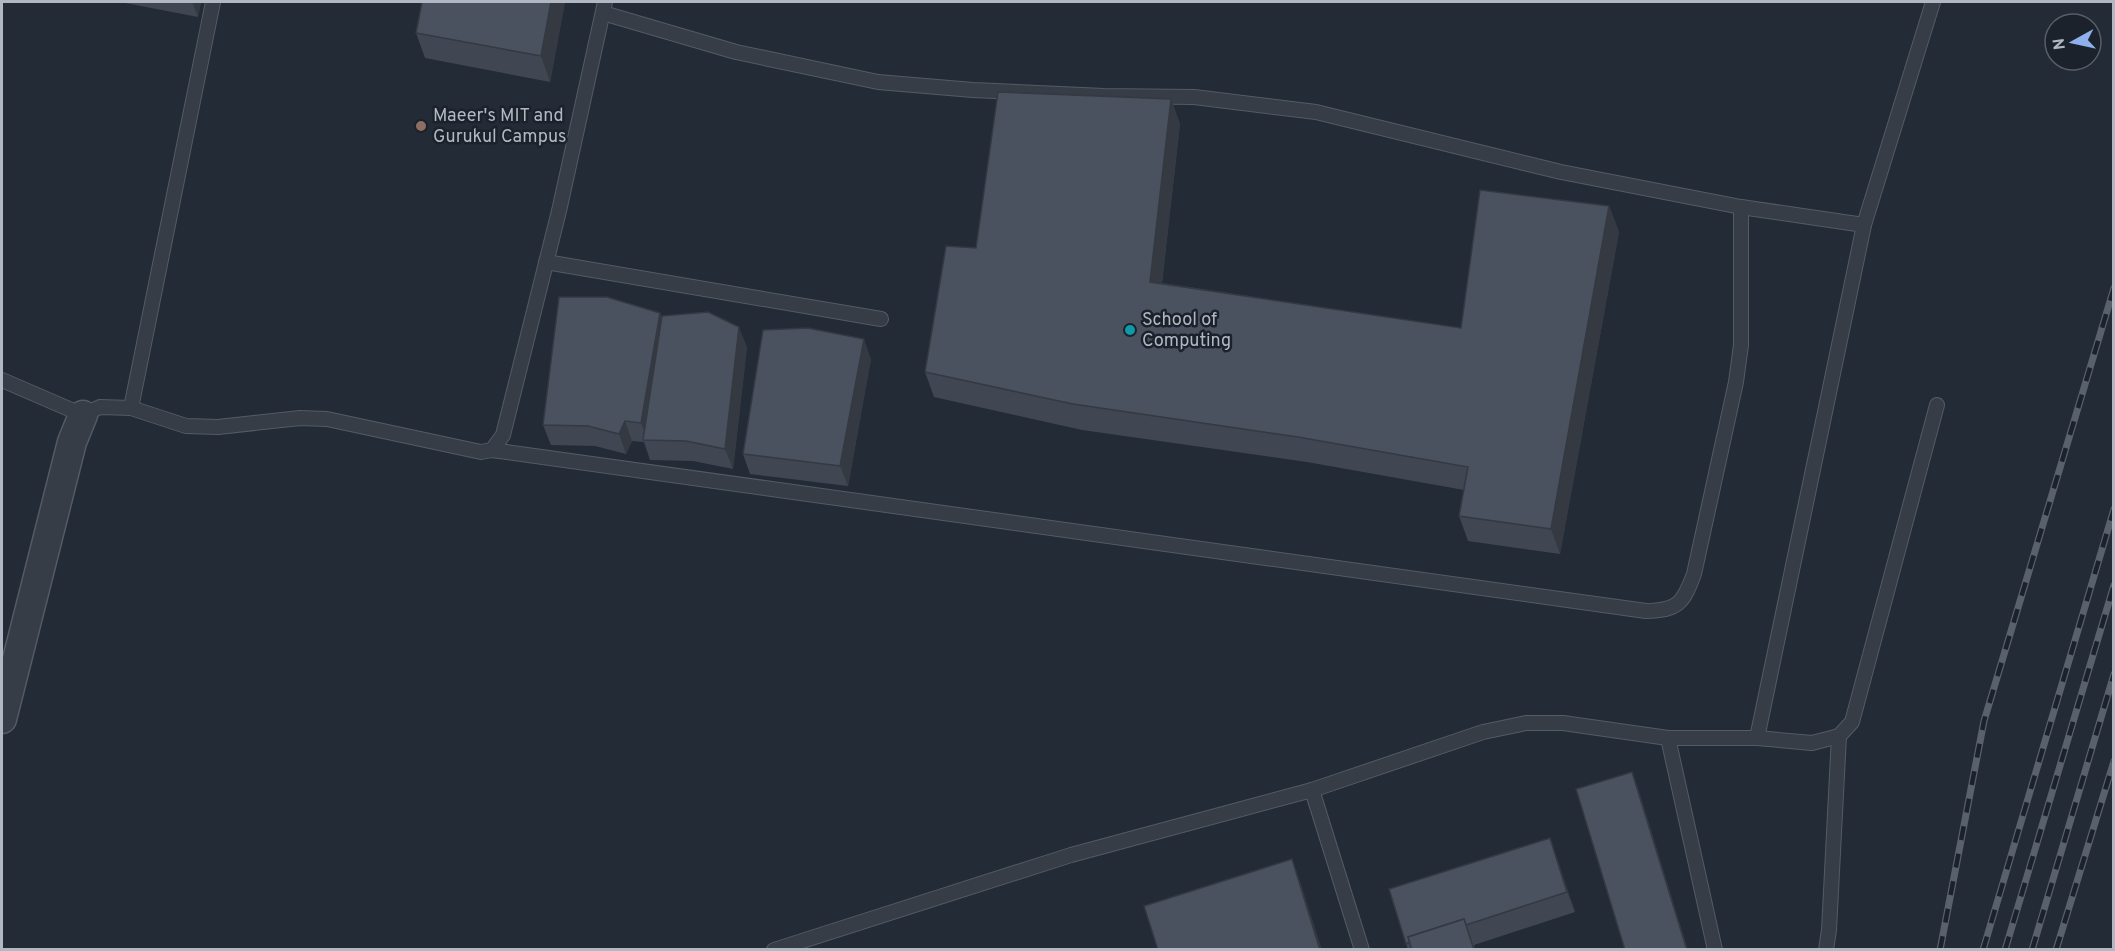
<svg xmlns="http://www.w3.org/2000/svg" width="2115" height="951" viewBox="0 0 2115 951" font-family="Overpass,sans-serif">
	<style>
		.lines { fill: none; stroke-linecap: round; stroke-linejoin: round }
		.service-casing { stroke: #545b64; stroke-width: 16 }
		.minor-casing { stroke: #545b64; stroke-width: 31 }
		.service { stroke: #363d46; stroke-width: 14 }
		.minor { stroke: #363d46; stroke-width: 28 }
		.rail-casing { stroke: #59616d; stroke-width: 7 }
		.rail { stroke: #1c222b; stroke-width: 4.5; stroke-dasharray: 14; stroke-linecap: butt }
		.wall { fill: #404752 }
		.shaded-wall { fill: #343942 }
		.building { fill: #4a525f; stroke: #343942; stroke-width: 1.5 }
		.education-dot { fill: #8d6e63; stroke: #1c222b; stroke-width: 2 }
		.culture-dot { fill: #0f9aa8; stroke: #1c222b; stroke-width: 2 }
		.labels { text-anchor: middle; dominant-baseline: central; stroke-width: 5; stroke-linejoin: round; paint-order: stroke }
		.poi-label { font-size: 18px; fill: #b1b8c3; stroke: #1c222b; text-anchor: start }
	</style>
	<rect width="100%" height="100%" fill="#232b36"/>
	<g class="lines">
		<g class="service-casing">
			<g id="service">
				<path d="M603,13L736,52L878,82L973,90L1104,96L1194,97L1316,112L1561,172L1741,207L1864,225L1933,2"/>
				<path d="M546,262L881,319"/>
				<path d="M2,380L83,415L100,407L131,408L186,426L218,427L300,418L327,419L481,452L492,450L1646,611C1679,610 1683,603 1694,574L1736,382L1741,345V207"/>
				<path d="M131,408L213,2"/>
				<path d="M492,450L503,435L559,211L605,2"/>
				<path d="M1668,738L1715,950"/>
				<path d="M1757,738L1864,225"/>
				<path d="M1312,790L1362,950"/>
				<path d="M774,950L1071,855L1312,790L1483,732L1526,723H1563L1668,738H1757L1812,743L1839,736L1852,722L1937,405"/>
				<path d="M1826,950L1829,930L1839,736"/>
			</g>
		</g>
		<g class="minor-casing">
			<path id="minor" d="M2,719L72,442L83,415"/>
		</g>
		<use href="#service" class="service"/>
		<use href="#minor" class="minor"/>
		<g class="rail-casing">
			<g id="rail">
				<path d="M1940,950L1984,721L2114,288"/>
				<path d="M1983,950L2114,509"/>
				<path d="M2005,950L2114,585"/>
				<path d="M2032,950L2114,674"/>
				<path d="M2056,950L2114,761"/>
			</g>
		</g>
		<use href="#rail" class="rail"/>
	</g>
	<g class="wall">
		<path d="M120,2H201L198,17Z"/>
		<path d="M422,2H565L550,82L425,58L416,33Z"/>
		<path d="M1171,99L1180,124L1162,283L1461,328L1609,206L1619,232L1560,554L1468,541L1459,516L1464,490L1307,462L1082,430L934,397L925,372L976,248Z"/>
		<path d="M660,313L662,319L747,347L733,469L693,461L650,460L644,442L632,441L626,454L595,446L551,445L543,425Z"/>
		<path d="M871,359L848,486L750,474L743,454Z"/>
		<path d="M1550,838L1575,912L1474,945L1475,950H1408L1389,889Z"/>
	</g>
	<g class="shaded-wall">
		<path d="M192,2H201L198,17Z"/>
		<path d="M551,2H565L550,82L541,56Z"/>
		<path d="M1171,99L1180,124L1159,307L1150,282Z"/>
		<path d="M1609,206L1619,232L1560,554L1551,529Z"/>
		<path d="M660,313L667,333L648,440L641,423Z"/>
		<path d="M739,327L747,347L733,469L725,449Z"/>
		<path d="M864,339L871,359L848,486L840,466Z"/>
		<path d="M625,421L632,441L626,454L619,434Z"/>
		<path d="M1632,772L1641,797L1688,950H1687Z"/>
		<path d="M1550,838L1557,858L1575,912L1567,892Z"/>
		<path d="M1292,859L1301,884L1322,950H1320Z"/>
	</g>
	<g class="building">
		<path d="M422,2H551L541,56L416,33Z"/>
		<path d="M998,92L1171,99L1150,282L1461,328L1480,190L1609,206L1551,529L1459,516L1468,467L1298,437L1073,404L925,372L946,246L976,248Z"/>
		<path d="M559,297H607L660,313L641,423L625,421L619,434L588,426L543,425Z"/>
		<path d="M708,312L739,327L725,449L686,441L643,440L662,316Z"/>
		<path d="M808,328L864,339L840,466L743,454L763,330Z"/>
		<path d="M1632,772L1687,950H1625L1576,789Z"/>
		<path d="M1550,838L1567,892L1466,925L1464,919L1408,937L1410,942L1406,944L1389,889Z"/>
		<path d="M1292,859L1320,950H1158L1144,906Z"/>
		<path d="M1464,919L1474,950H1412L1408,937Z"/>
	</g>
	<circle class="education-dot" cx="421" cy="126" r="6"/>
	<circle class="culture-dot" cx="1130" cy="330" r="6"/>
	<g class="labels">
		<g class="poi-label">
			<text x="433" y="116">Maeer's MIT and<tspan x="433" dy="21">Gurukul Campus</tspan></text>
			<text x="1142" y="320">School of<tspan x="1142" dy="21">Computing</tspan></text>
		</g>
	</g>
	<rect width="2115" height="951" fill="none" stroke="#b1b8c3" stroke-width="6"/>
	<g transform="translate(2073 42) rotate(262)"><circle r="28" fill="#1c222b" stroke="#585e68" stroke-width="1.5"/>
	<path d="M0-4.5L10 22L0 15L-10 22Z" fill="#8eb1eb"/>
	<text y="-9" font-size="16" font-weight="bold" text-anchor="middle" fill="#b1b8c3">N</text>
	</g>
</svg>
